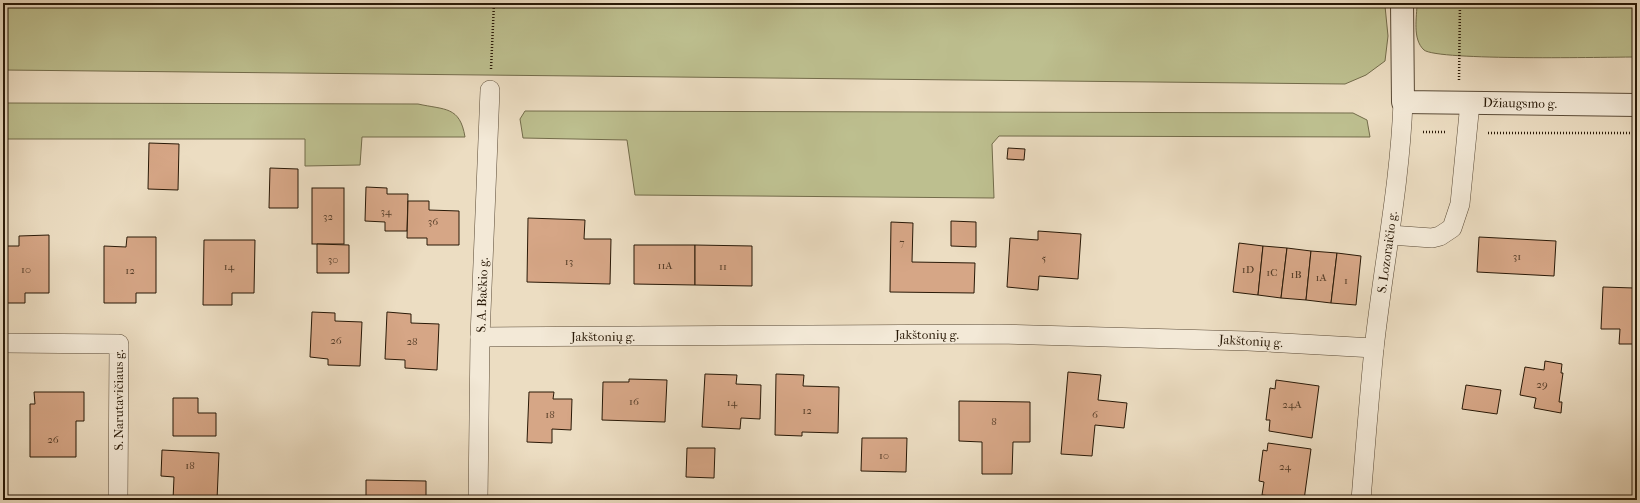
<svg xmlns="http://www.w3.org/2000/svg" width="1640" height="503" viewBox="0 0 1640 503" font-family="'IM FELL French Canon',serif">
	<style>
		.green { fill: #bdbf8f; stroke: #736c4b }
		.building { fill: #d6a686; stroke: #291907 }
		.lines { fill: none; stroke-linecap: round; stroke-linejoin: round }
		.minor-casing { stroke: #5a4a36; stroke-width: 20 }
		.tertiary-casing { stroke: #5a4a36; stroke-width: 24 }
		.path { stroke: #291907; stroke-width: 2.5; stroke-dasharray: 1 2; stroke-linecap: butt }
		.minor { stroke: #f3e9d7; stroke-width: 19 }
		.tertiary { stroke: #f3e9d7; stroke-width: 22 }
		.labels { text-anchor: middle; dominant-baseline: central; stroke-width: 3; stroke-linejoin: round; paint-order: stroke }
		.number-label { font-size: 11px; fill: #543c27 }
		.street-label { font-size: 13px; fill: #291907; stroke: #f3e9d7 }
	</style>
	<rect width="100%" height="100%" fill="#ecddc2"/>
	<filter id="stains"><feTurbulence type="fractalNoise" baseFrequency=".005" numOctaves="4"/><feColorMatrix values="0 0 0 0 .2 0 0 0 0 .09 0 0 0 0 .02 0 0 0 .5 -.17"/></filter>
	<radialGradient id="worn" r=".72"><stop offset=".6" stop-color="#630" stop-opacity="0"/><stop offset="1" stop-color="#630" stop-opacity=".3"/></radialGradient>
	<g class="green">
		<path d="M3,3H1377L1385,6L1388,36L1385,61L1366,75L1345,84L3,70Z"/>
		<path d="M1417,3H1637V57C1608,57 1438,61 1424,50C1412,39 1417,17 1417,3Z"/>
		<path d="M3,103L418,104C445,110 460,106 465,137H362L360,165L305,166V139H3Z"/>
		<path d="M525,111L1353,113L1367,120L1370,137L999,136L992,144L994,198L635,195L627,140L523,138L520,119Z"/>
	</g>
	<g class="building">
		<path d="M149,143L179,144L178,190L148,189Z"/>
		<path d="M1008,148L1025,149L1024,160L1007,159Z"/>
		<path d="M270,168L298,169V208H269Z"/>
		<path d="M366,187L387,188V194H408L407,231H385V222L365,221Z"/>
		<rect x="312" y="188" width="32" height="56"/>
		<path d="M408,201H429V210L459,211V245H427V238H407Z"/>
		<path d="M528,218L585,220L584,239H611L610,284L527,282Z"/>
		<path d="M951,221L976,222V247L951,246Z"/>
		<path d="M891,222L913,223L912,262L975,263L974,293L890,292Z"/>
		<path d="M1038,231L1081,234L1078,279L1039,276L1038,290L1007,287L1010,238L1038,240Z"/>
		<path d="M49,235V293H25V303H3V246H19V236Z"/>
		<path d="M127,237H156V293H136V303H104V246L126,247Z"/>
		<path d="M1479,237L1556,241L1554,276L1477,272Z"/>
		<path d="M204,240H255L254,293H232V305H203Z"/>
		<path d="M1239,243L1263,246L1258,295L1233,292Z"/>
		<path d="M317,244L349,245V273H317Z"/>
		<path d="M634,245H695V285L634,284Z"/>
		<path d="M695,245L752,246V286L695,285Z"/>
		<path d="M1263,246L1287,248L1281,298L1258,295Z"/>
		<path d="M1287,248L1311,251L1306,300L1281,298Z"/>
		<path d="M1311,251L1337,253L1331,303L1306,300Z"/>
		<path d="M1337,253L1361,256L1356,305L1331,303Z"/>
		<path d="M1634,278H1637V344H1619L1620,329H1601L1603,287L1634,288Z"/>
		<path d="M312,312L335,313V321L362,322L360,366L328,365V359L310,357Z"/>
		<path d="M387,312L411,314V323L439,324L437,370L405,368V360L385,359Z"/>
		<path d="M1545,361L1562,364L1561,373H1563L1559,402H1562L1561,413L1534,408L1536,398L1520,395L1525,367L1544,370Z"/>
		<path d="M1068,372L1101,375L1098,400L1127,403L1124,428L1095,425L1092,456L1061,454Z"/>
		<path d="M705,374L737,375L736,384L761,385L760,419L741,418L740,429L702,427Z"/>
		<path d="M776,374L804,375L803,386L839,387L838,433L802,432V436L775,435Z"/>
		<path d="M629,379L667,380L665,422L602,420L603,382H629Z"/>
		<path d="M1276,380L1319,386L1312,438L1269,431L1270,420H1266L1270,388L1275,389Z"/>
		<path d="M1466,385L1501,390L1497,414L1462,409Z"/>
		<path d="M34,392H84V421H76V457H30V404H35Z"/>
		<path d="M529,392H554L553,399H572L571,430L552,429V443L527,442Z"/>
		<path d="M173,398H198V413H216V436H173Z"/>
		<path d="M959,401L1030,402V442H1013L1012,474H982V442L959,441Z"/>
		<path d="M862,438H907L906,472L861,471Z"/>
		<path d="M1268,443L1311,449L1304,500L1262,495L1264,482L1259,481L1263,450L1267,451Z"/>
		<path d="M687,448H715L714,478L686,477Z"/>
		<path d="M162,450L219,453L217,500H173L174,477L161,476Z"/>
		<path d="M366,480L426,481V500H366Z"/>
		<path d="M1471,496L1518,499V500H1471Z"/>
	</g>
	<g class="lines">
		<g class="minor-casing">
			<g id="minor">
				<path d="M1390,235L1432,238L1440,236L1452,228L1460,204L1470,103"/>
				<path d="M480,337L999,334L1248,341L1374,348"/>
				<path d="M3,343L119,344L118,500"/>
				<path d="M478,500L480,337L490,90"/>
				<path d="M1361,500C1365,450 1369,399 1374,349C1383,266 1400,185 1403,102"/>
			</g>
		</g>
		<g class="tertiary-casing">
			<path id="tertiary" d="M1402,3L1403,102L1637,105"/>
		</g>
		<g class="path">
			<path d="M491,69L494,3"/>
			<path d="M1459,80L1460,3"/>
			<path d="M1423,132H1445"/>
			<path d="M1488,133H1637"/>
		</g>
		<use href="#minor" class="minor"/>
		<use href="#tertiary" class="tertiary"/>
	</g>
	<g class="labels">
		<g class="number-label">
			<text x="386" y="211">34</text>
			<text x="328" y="216">32</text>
			<text x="433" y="221">36</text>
			<text x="902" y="242">7</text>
			<text x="1517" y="256">31</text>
			<text x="1044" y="258">5</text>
			<text x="333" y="259">30</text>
			<text x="569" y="261">13</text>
			<text x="665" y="265">11A</text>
			<text x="229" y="266">14</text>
			<text x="723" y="266">11</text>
			<text x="26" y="269">10</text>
			<text x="1248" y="269">1D</text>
			<text x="130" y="270">12</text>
			<text x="1272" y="272">1C</text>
			<text x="1296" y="274">1B</text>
			<text x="1321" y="277">1A</text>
			<text x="1346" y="280">1</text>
			<text x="336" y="340">26</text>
			<text x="412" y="341">28</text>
			<text x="1542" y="384">29</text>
			<text x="634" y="401">16</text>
			<text x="732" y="402">14</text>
			<text x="1292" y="404">24A</text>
			<text x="807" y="410">12</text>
			<text x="550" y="414">18</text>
			<text x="1095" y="414">6</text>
			<text x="994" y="421">8</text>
			<text x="53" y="439">26</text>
			<text x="884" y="455">10</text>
			<text x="190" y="465">18</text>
			<text x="1285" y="466">24</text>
		</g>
		<g class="street-label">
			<text transform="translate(1520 103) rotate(1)">Džiaugsmo g.</text>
			<text transform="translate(1387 252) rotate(-82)">S. Lozoraičio g.</text>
			<text transform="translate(482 295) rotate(-88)">S. A. Bačkio g.</text>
			<text x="927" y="334">Jakštonių g.</text>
			<text x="603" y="336">Jakštonių g.</text>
			<text transform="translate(1251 341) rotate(3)">Jakštonių g.</text>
			<text transform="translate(118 400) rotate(-90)">S. Narutavičiaus g.</text>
		</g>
	</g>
	<rect width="1640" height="503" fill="none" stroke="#ecddc2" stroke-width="16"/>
	<rect x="4" y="4" width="1632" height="495" fill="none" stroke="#291907" stroke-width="2"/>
	<rect x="8" y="8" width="1624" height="487" fill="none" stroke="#291907"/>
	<rect width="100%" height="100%" filter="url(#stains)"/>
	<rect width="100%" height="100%" fill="url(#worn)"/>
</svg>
